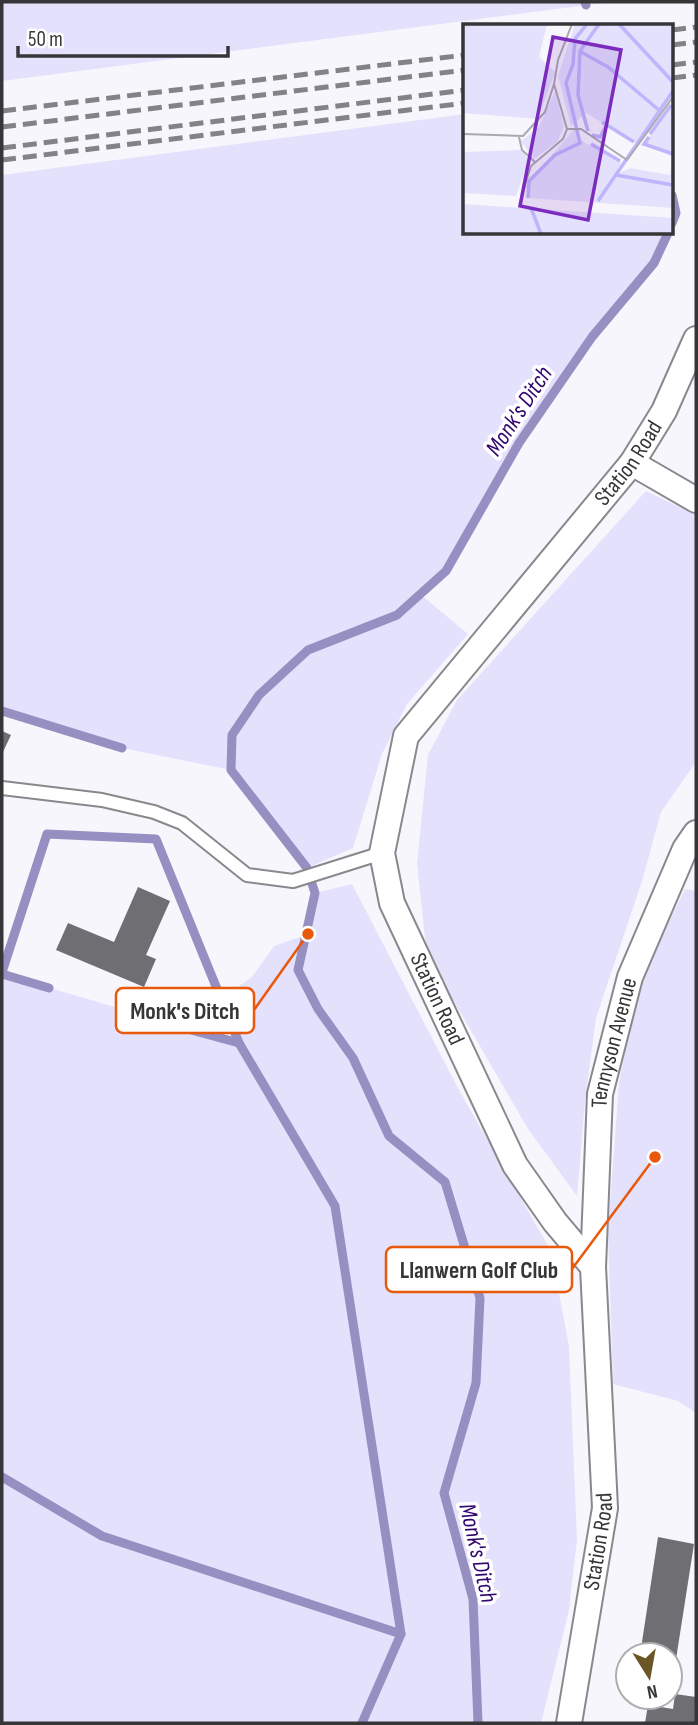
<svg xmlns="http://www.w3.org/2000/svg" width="698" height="1725" viewBox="0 0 698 1725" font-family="'Sofia Sans Condensed',sans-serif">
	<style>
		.green { fill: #e4e1fd }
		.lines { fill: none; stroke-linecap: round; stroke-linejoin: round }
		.stream { stroke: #968fc1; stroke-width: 9 }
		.building { fill: #6e6e73 }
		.service-casing { stroke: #89888d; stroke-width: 16 }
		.minor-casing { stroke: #89888d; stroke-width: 28 }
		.service { stroke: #fff; stroke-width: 12 }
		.minor { stroke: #fff; stroke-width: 24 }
		.rail { stroke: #838285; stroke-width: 5; stroke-dasharray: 14 7; stroke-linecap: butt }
		.labels { text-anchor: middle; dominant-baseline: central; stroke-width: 7; stroke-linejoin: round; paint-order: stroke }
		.street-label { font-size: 23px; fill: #363537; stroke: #fff }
		.water-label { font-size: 24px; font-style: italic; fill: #30056f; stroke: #fff }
		.inset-river { fill: none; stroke: #bfb5fc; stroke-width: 3.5 }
		.inset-road { fill: none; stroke: #aaa9ad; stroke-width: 2 }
		.view { fill: #7b2cbf; fill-opacity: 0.15; stroke: #7b2cbf; stroke-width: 3.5 }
		.inset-edge { fill: none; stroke: #363537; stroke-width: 3.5 }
		.leader { fill: none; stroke: #e8590c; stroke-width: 2.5 }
		.callout-dot { fill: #e8590c; stroke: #fff; stroke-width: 2.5 }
		.callout { fill: #fff; stroke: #e8590c; stroke-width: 2.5 }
		.callout-label { font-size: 24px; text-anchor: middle; font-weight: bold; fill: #363537 }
	</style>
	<rect width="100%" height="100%" fill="#f7f6fc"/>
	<g class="green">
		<path d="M2,2H611L2,81Z"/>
		<path d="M465,114V233H668L654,263L592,337L519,443L446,571L420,594L468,634L407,704L382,754L353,848L307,868L231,770L122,748L2,711V175Z"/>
		<path d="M646,491L696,515V762L661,812L642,881L596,1018L585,1101L577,1196L528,1129L448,991L426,947L417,863L428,755L457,700Z"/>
		<path d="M352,884L460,1092L551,1251L569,1346L577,1539L569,1610L541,1723H2V974L238,1043L221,999L252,977L274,946L308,934L315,893Z"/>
		<path d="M685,889L696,891V1413L678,1401L613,1384L608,1231L619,1083L637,988Z"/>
	</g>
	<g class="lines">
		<g class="stream">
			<path d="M585,2L586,5"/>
			<path d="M672,195L676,213L672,223"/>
			<path d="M2,711L122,748"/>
			<path d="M2,972L47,834L156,839L239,1043L335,1206L401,1634L362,1723"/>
			<path d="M2,974L49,988"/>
			<path d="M136,1015L239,1043"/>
			<path d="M2,1477L102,1536L401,1634"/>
			<path d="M478,1723L473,1599L444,1493L476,1383L480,1298L445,1182L389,1136L353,1058L318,1009L298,970L315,893L307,868L231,770L232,735L259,695L308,650L397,615L446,571L519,443L592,337L654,263L668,233"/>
		</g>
	</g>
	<g class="building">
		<path d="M2,731L11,735L2,754Z"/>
		<path d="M138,887L170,901L146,955L156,959L144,987L56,950L68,923L114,942Z"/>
		<path d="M658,1537L694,1544L674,1672L670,1671V1655H640Z"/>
		<path d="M675,1694L696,1697V1723H645L648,1705L673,1709Z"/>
	</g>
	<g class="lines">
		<g class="service-casing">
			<path id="service" d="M2,788L102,800L154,812L182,823L247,875L293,881L382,853"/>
		</g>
		<g class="minor-casing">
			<g id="minor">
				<path d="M632,463L696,500"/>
				<path id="s1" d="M593,1267L600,1094L630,977L685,849L696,833"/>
				<path id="s2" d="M569,1723L605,1508L593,1267L555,1222L515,1165L392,903L382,853L406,736L632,463L664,411L696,339"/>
			</g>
		</g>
		<use href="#service" class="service"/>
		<use href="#minor" class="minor"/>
		<g class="rail">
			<path d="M672,30L696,27"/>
			<path d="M672,45L696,42"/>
			<path d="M672,65L696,62"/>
			<path d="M672,78L696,75"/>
			<path d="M2,111L465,55"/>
			<path d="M2,127L465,70"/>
			<path d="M2,148L465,90"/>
			<path d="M2,160L465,103"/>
		</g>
	</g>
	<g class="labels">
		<g class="street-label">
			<text stroke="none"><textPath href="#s2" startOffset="1400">Station Road</textPath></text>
			<text transform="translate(437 999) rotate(65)">Station Road</text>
			<text stroke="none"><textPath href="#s1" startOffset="226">Tennyson Avenue</textPath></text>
			<text stroke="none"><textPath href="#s2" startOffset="184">Station Road</textPath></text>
		</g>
		<g class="water-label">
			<text transform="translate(519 411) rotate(-57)">Monk's Ditch</text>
			<text transform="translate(478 1553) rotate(77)">Monk's Ditch</text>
		</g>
	</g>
	<g transform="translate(463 24)">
		<rect width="210" height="210" fill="#f7f6fc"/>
		<path d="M0,0H84L76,33L92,48L75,95L0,89ZM112,0H210V67L173,119L123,89L108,102L95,52ZM92,67L101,103L94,118L71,135L58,117L76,103ZM210,78V130L181,120ZM112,104L117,116L158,138L152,151L167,144L207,151L210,138V184L65,174L63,162ZM58,126L66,136L53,172L0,169V128ZM0,180L210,194V210H0Z" fill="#e4e1fd"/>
		<path class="inset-river" d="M156,0L210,58M118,28L145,43L197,87M139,98L171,118M125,107L115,71L117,27L136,0M187,110L208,81M129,111L137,113L144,100M186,113L181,120L210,130M128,120L157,137M153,151L210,161M65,174L66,157L92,131L117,119L103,59L110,40L112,15L124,0M135,177L210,67M68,184L78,210"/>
		<path class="inset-road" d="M104,105H118L164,136L210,73M0,110L60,112L82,88L91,60M56,113L59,126L72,138M60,167L68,142L100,115L104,105L91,60L95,36L109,0"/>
		<path class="view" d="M90,13L158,26L125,196L57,182Z"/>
		<rect width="210" height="210" class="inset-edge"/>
	</g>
	<path class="leader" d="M308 934L254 1010M655 1157L572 1269"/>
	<g class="callout-dot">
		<circle cx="308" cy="934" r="7"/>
		<circle cx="655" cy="1157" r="7"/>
	</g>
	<g class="callout">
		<rect x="116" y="988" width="138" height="45" rx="7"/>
		<rect x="386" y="1247" width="186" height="45" rx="7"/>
	</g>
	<g class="callout-label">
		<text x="185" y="1019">Monk's Ditch</text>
		<text x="479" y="1278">Llanwern Golf Club</text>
	</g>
	<rect width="698" height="1725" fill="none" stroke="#363537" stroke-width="7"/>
	<g transform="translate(649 1676) rotate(169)"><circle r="33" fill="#ffffff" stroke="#afaeaf" stroke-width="2"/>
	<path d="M0-5L12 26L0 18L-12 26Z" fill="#6b5726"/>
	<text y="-10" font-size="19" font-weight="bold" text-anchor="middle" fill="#363537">N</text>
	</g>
	<path d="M18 46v10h210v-10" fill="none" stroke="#363537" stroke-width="3.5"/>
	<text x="28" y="46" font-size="21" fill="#363537" stroke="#ffffff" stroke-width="5" paint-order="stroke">50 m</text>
</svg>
